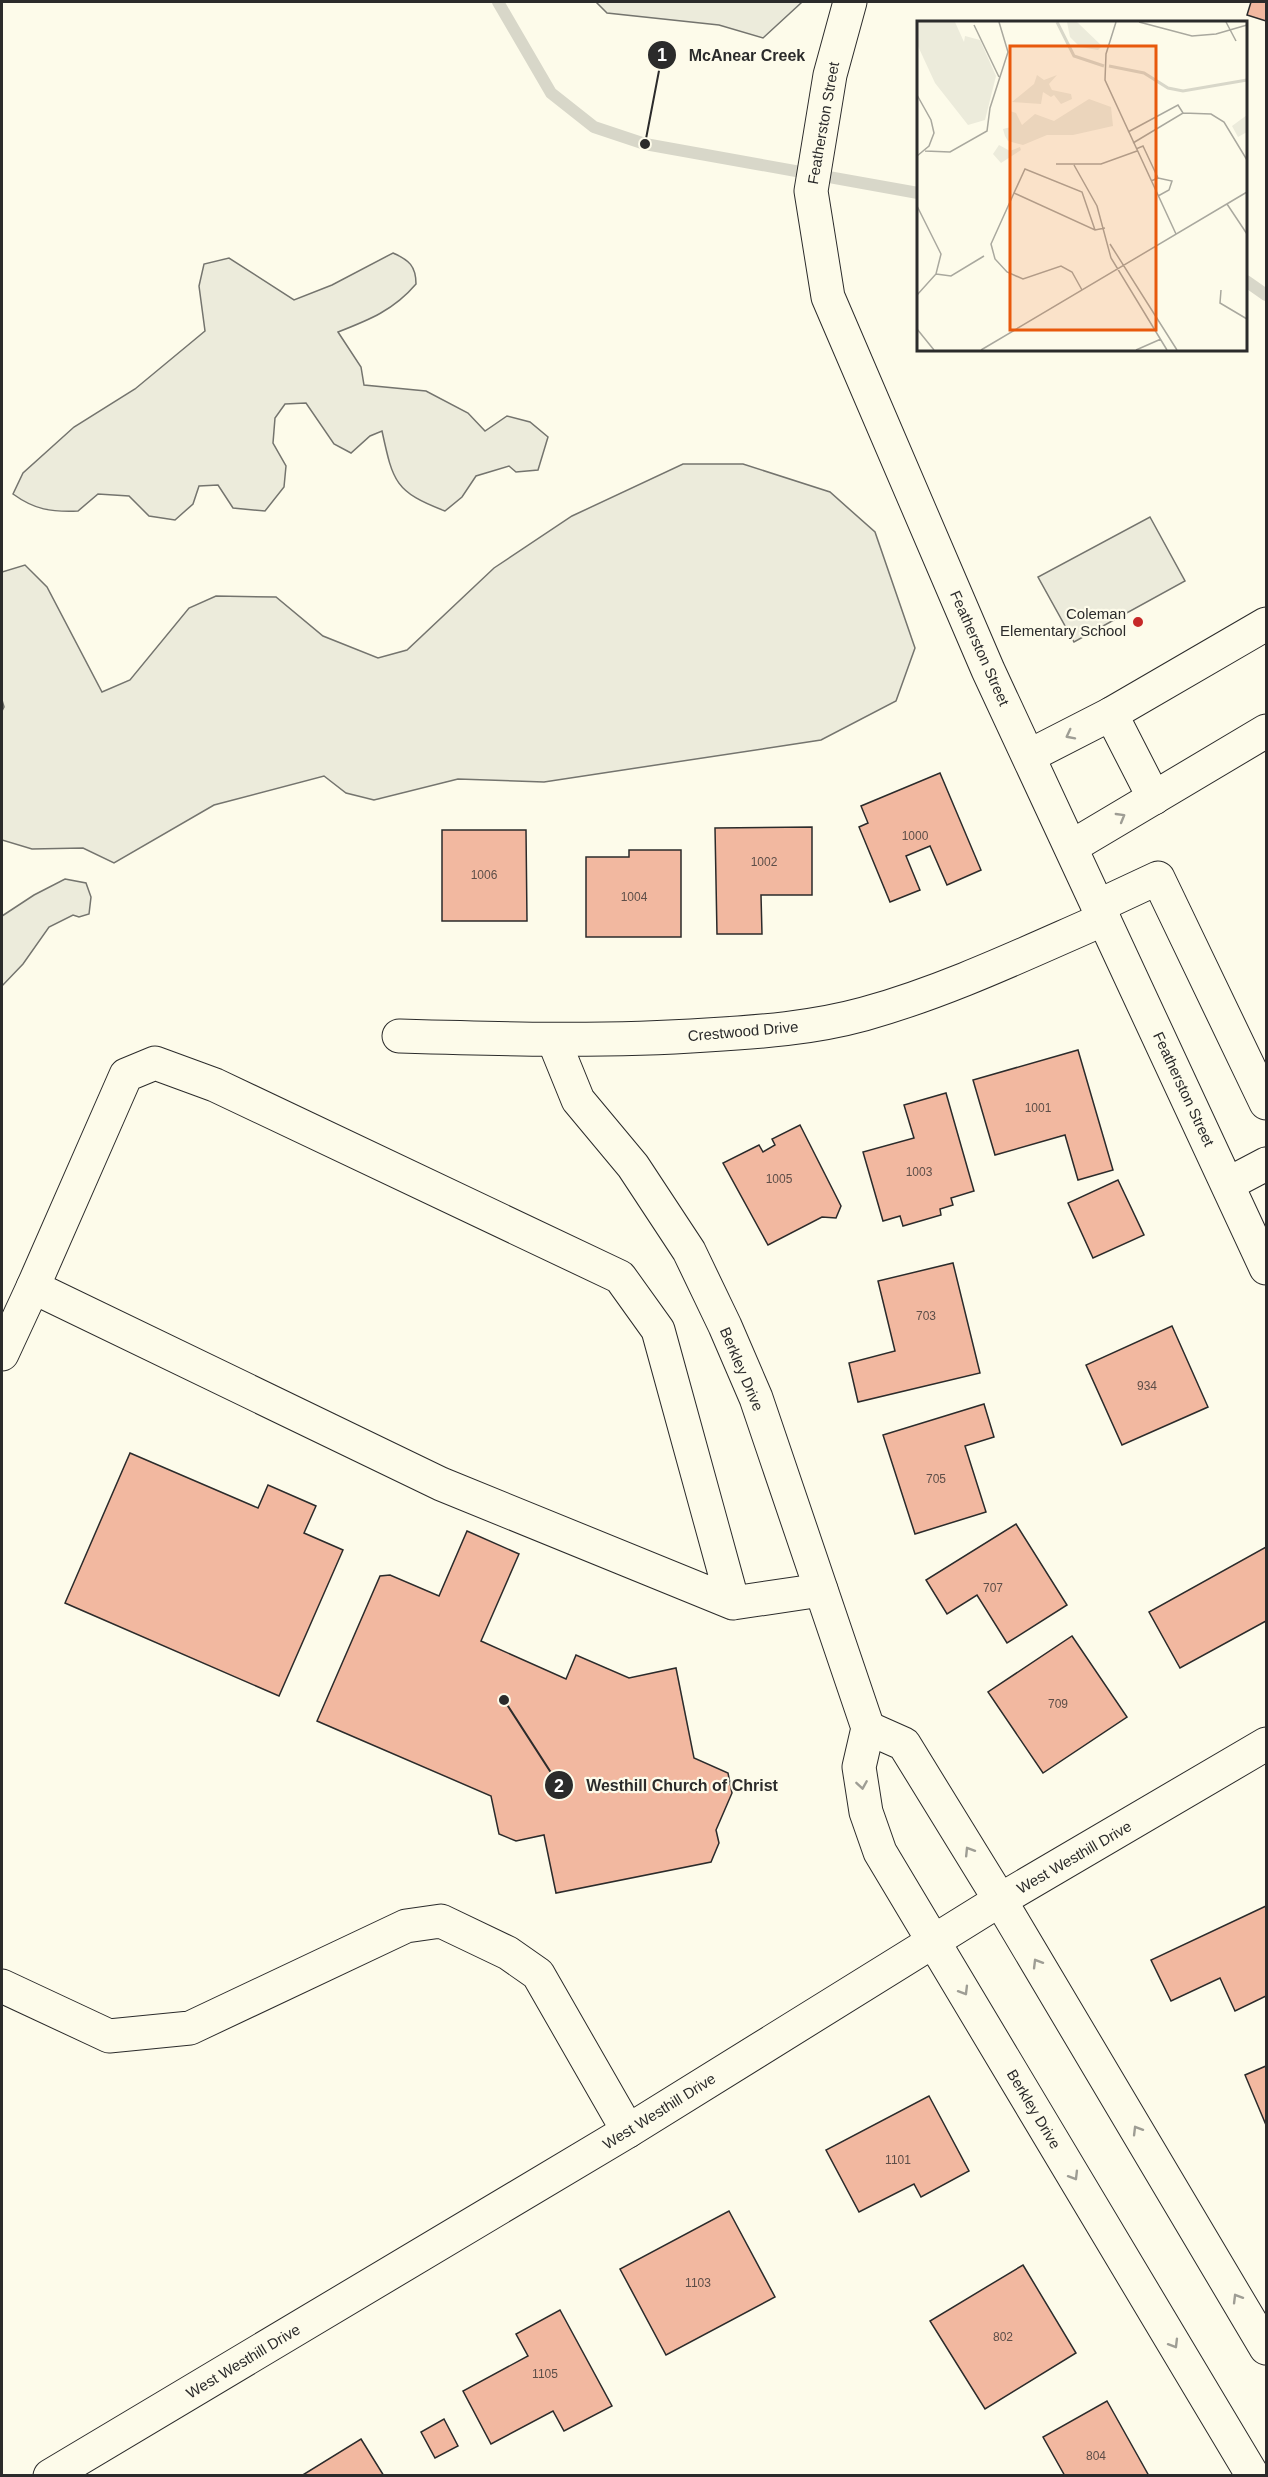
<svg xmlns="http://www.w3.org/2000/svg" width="1268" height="2477" viewBox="0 0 1268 2477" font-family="Arial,sans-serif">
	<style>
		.green { fill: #ecebdb; stroke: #74746e; stroke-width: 1.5 }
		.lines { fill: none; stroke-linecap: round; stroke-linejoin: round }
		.stream { stroke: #d8d7c9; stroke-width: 12 }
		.building { fill: #f2b8a0; stroke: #2b2b2b; stroke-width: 1.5 }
		.minor-casing { stroke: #2b2b2b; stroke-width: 35 }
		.minor { stroke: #fdfbea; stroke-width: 33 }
		.oneway { stroke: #9e9d94 }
		.poi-dot { fill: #c62828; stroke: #fdfbea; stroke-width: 2 }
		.labels { text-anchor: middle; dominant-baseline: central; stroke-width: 4.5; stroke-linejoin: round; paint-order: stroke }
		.number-label { font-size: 12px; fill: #5d4e48 }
		.street-label { font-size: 15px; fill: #2b2b2b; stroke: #fdfbea }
		.poi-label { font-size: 15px; fill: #2b2b2b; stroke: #fdfbea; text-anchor: end }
		.inset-river { fill: none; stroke: #d8d7c9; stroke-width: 3 }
		.inset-road { fill: none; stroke: #a9a89e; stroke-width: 1.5 }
		.view { fill: #e8590c; fill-opacity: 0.15; stroke: #e8590c; stroke-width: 3 }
		.inset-edge { fill: none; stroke: #2b2b2b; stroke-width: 3 }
		.leader { fill: none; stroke: #2b2b2b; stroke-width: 2 }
		.callout-dot { fill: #2b2b2b; stroke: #fdfbea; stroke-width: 2 }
		.mark-label { font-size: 18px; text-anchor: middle; font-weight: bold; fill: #fff }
		.callout-label { font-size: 16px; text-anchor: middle; font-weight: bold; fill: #2b2b2b; stroke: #fdfbea; stroke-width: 4.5; stroke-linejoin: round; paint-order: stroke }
	</style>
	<rect width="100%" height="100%" fill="#fdfbea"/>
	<g class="green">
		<path d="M596,2H800L801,3L763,38L719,25L607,13Z"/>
		<path d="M393,253C409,260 416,266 416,284C394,310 369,320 338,332L361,367L364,385L426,391L468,413L485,431L507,416L530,422L548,437L538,470L516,472L509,466L476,476L462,497L445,511C395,492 393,482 382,431L370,436L351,453L334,444L306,403L285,404L275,418L273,443L286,466L284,487L265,511L233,508L218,485L199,486L193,504L175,520L149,516L129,496L98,494L78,511C51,512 35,510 13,494L23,473L74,427L135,389L205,331L199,286L204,264L229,258L294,300L332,285Z"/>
		<path d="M683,464H743L830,492L875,532L915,648L896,701L821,740L544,782L458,779L374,800L346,793L324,776L214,805L114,863L83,848L32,849L2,840V711L4,707L2,700V572L25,565L47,587L102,692L130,680L189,608L216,596L276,597L323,636L378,658L407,650L494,568L572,516Z"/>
		<path d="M1150,517L1185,581L1074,642L1038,577Z"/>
		<path d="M65,879L86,883L91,897L89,914L79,917L73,915L49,927L23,964L2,986V916L34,895Z"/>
	</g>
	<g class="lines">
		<g class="stream">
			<path d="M498,2L551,93L594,127L645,144L918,193"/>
			<path d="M1246,281L1266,295"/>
		</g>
	</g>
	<g class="building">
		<path d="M1251,2H1266V21L1247,15Z"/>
		<path d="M940,773L981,870L947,885L930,846L906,856L920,890L890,902L859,827L868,823L861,806Z"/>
		<path d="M812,827V895H761L762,934H717L715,828Z"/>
		<path d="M442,830H526L527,921H442Z"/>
		<path d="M629,850H681V937H586V857H629Z"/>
		<path d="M1078,1050L1113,1170L1078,1180L1065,1135L995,1155L973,1080Z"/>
		<path d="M946,1093L974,1191L951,1198L953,1205L940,1209L941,1215L903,1226L900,1216L883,1221L863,1152L914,1138L904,1105Z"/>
		<path d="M800,1125L841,1206L836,1218L822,1217L768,1245L723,1163L759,1145L763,1152L775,1145L772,1139Z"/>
		<path d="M1118,1180L1144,1235L1093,1258L1068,1203Z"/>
		<path d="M953,1263L980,1373L858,1402L849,1363L895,1351L878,1281Z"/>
		<path d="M1172,1326L1208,1407L1122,1445L1086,1365Z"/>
		<path d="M984,1404L994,1437L965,1446L986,1512L915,1534L883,1435Z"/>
		<path d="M130,1453L258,1508L268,1485L316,1506L304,1533L343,1550L279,1696L65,1603Z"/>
		<path d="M1016,1524L1067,1605L1007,1643L977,1595L947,1614L926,1580Z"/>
		<path d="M467,1531L519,1554L481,1641L566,1679L576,1655L629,1678L676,1668L694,1758L728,1773L732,1793L716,1830L719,1843L711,1862L556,1893L544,1835L516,1841L499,1834L491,1796L317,1721L380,1576L390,1575L439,1596Z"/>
		<path d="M1266,1547V1621L1180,1668L1149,1612Z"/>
		<path d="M1072,1636L1127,1717L1043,1773L988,1692Z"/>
		<path d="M1266,1906V1996L1235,2011L1220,1978L1171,2001L1151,1960Z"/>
		<path d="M1266,2066V2125L1245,2075Z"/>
		<path d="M929,2096L969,2171L921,2197L914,2184L859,2212L826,2150Z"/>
		<path d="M729,2211L775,2297L666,2355L620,2269Z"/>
		<path d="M1023,2265L1076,2353L985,2409L930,2321Z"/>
		<path d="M560,2310L612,2406L564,2431L553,2411L491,2444L463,2391L528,2356L516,2334Z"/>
		<path d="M1107,2401L1149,2476H1065L1043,2437Z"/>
		<path d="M444,2419L458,2446L435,2458L421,2432Z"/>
		<path d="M361,2439L384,2476H301Z"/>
	</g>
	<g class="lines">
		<g class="minor-casing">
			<g id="minor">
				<path d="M850,2L830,75L811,191L828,297L988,670L1266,1268"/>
				<path d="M1111,714L1154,798"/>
				<path d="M1029,756L1111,714L1266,624"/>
				<path d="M1071,847L1266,731"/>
				<path d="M1098,906L1158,878L1266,1103"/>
				<path d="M399,1036C502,1039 604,1042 707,1035C760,1032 813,1028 864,1014C947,991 1026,953 1104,919"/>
				<path d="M554,1041L578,1100L633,1166L689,1251L725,1326L756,1398L868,1728L859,1767L866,1812L880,1852L1253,2476"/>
				<path d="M1228,1184L1266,1164"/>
				<path d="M2,1354L33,1287"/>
				<path d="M733,1603L658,1330L620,1277L215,1085L155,1063L126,1075L33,1287L441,1484L733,1603L821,1590"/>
				<path d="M868,1728L904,1744L1000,1900L1266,2348"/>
				<path d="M2,1986L109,2036L190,2028L406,1926L441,1921L508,1953L538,1974L628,2131"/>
				<path d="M50,2476L628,2131L1000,1900L1266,1744"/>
			</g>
		</g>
		<use href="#minor" class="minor"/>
	</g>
	<defs><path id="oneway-chevron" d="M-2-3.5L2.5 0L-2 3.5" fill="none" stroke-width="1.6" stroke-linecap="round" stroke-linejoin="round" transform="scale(1.5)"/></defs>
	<g class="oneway">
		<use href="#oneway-chevron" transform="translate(1070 735) rotate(153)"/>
		<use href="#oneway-chevron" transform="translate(1121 817) rotate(-30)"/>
		<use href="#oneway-chevron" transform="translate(862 1785) rotate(81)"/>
		<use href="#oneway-chevron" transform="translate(969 1851) rotate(-122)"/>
		<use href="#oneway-chevron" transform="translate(1037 1963) rotate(-121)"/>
		<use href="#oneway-chevron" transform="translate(964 1991) rotate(59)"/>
		<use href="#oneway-chevron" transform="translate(1137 2130) rotate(-121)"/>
		<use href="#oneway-chevron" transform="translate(1074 2176) rotate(59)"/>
		<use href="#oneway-chevron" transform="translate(1237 2298) rotate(-121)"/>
		<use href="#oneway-chevron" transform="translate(1174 2344) rotate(59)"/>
	</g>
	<circle class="poi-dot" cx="1138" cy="622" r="6"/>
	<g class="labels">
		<g class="number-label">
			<text x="915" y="836">1000</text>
			<text x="764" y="862">1002</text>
			<text x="484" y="875">1006</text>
			<text x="634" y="897">1004</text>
			<text x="1038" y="1108">1001</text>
			<text x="919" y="1172">1003</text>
			<text x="779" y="1179">1005</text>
			<text x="926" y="1316">703</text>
			<text x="1147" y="1386">934</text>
			<text x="936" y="1479">705</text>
			<text x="993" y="1588">707</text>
			<text x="1058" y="1704">709</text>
			<text x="898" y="2160">1101</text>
			<text x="698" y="2283">1103</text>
			<text x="1003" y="2337">802</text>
			<text x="545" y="2374">1105</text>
			<text x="1096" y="2456">804</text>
		</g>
		<g class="street-label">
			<text transform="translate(823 123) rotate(-80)">Featherston Street</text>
			<text transform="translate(980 648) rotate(66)">Featherston Street</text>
			<text transform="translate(743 1031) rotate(-5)">Crestwood Drive</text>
			<text transform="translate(1184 1089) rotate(65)">Featherston Street</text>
			<text transform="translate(742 1369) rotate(67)">Berkley Drive</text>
			<text transform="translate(1074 1857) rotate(-30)">West Westhill Drive</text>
			<text transform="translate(1034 2109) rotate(59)">Berkley Drive</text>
			<text transform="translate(659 2111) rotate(-32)">West Westhill Drive</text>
			<text transform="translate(243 2361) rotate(-31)">West Westhill Drive</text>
		</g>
		<g class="poi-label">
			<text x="1126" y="613">Coleman<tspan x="1126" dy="17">Elementary School</tspan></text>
		</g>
	</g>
	<g transform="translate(917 21)">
		<rect width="330" height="330" fill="#fdfbea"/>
		<path d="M0,1H38L47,21L48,15L63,19L79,55L68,99L51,104L18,62L0,23ZM150,1H160L185,25L181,29L163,26L153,16ZM120,54L127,59L140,54L132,63L135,69L154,73L155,78L144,83L137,74L134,76L126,71L124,83L95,81L117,63ZM172,78L194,86L196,105L156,114H130L106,124L91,120L88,115L86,108L94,106L93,90L99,92L105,104L118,93L137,100ZM330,94V111L321,116L315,105ZM82,124L93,130L103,126L104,129L84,142L76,133Z" fill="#ecebdb"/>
		<path class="inset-river" d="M140,1L157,35L187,45M192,45L227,52L251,67L266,70L330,59"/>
		<path class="inset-road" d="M199,1L189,33L188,59L259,213M222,1L275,15L299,13L330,4M309,1L319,20M57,4L82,56M0,74L14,99L17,112L12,125L0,135M211,111L261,84L266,92M216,122L266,92L294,93L307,101L330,139M219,128L226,125L241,157L234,160M8,130L33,131L70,110L73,87L91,31L82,1M139,143H184L220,130M157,144L180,185L194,237L250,329M97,172L74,223L78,238L90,251L106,258L144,245L155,251L165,269M241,175L252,169L255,160L241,157M310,183L330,213M0,185L24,233L19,253L0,274M178,209L165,171L108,148L97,172L178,209L188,207M193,223L260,329M19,253L34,255L67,235M304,269L303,282L330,298M0,308L17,329M64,329L330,171M219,329L244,318"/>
		<path class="view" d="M93,25H239V309H93Z"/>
		<rect width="330" height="330" class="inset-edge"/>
	</g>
	<path class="leader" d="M645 144L662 55M504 1700L559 1785"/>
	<g class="callout-dot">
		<circle cx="645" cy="144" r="6"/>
		<circle cx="504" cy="1700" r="6"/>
		<circle cx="662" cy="55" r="15"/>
		<circle cx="559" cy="1785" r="15"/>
	</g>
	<g class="mark-label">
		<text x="662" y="61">1</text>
		<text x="559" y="1792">2</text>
	</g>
	<g class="callout-label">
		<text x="747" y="61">McAnear Creek</text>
		<text x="682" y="1791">Westhill Church of Christ</text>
	</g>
	<rect width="1268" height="2477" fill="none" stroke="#2b2b2b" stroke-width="6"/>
</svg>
